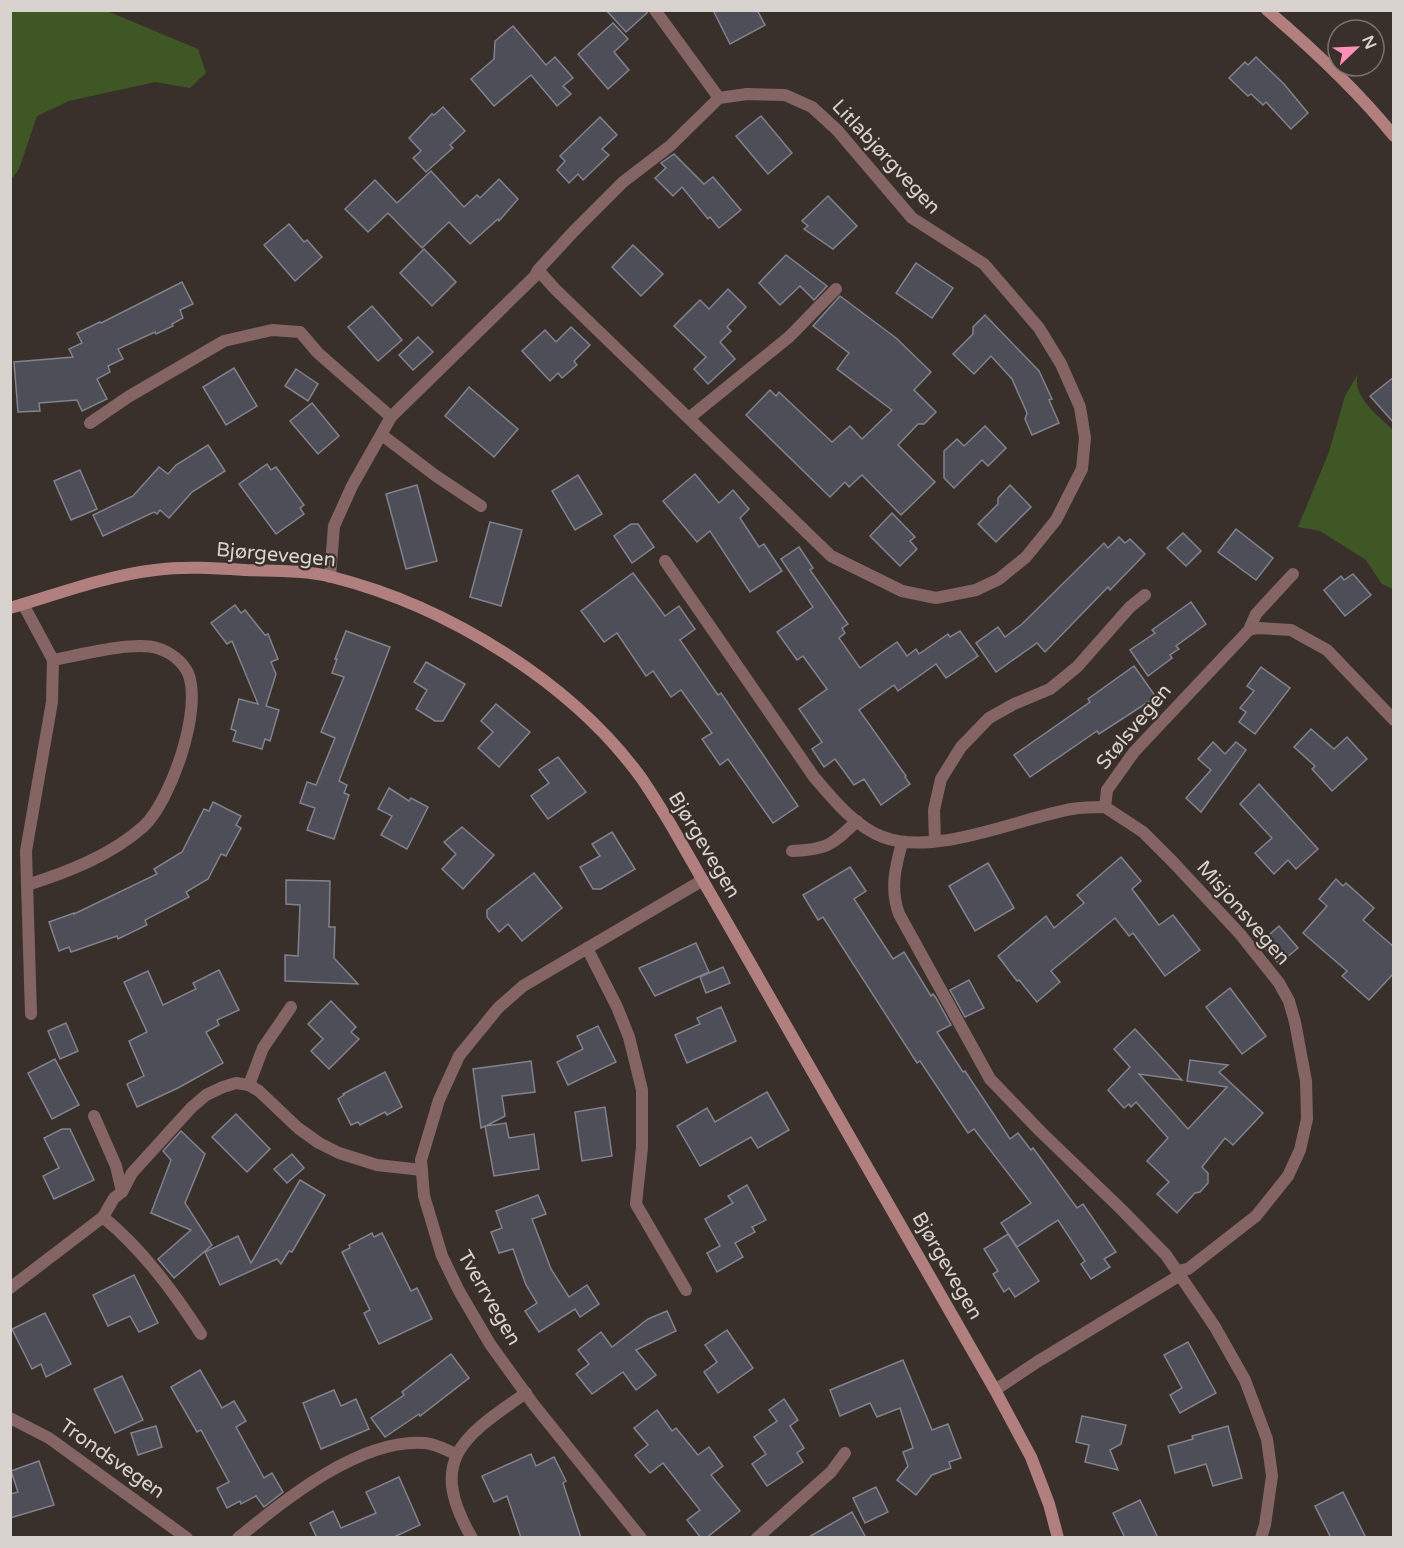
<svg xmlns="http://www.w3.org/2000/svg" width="1404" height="1548" viewBox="0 0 1404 1548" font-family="'Varela Round',sans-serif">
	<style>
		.green { fill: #3f5724 }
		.building { fill: #4e4e58; stroke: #81828d; stroke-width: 1.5 }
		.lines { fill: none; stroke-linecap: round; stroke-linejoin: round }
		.street { stroke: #856464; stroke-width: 12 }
		.secondary { stroke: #b27f7f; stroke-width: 12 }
		.labels { text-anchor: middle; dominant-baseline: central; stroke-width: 4.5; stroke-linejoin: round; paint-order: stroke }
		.street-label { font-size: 20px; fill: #d9d3d0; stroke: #3a302b }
	</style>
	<rect width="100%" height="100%" fill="#3a302b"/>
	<g class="green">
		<path d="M11,10L107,11L198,49L206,73L190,88L155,82L69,101L37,116L19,169L11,180Z"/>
		<path d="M1358,374C1351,396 1379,417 1393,430V589L1382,584L1366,560L1320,531L1298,527L1329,452L1345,396Z"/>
	</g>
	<g class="building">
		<path d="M606,10H647V13L626,32Z"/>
		<path d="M713,10H757L765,25L730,44Z"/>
		<path d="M613,23L628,39L614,52L629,70L608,89L578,54Z"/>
		<path d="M513,26L546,65L555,57L573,78L563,86L571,94L557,106L531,75L494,106L471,79L494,59L495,41Z"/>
		<path d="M1256,57L1284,84L1308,113L1291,129L1266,102L1263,105L1251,94L1248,96L1229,78L1245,62L1248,65Z"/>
		<path d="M443,107L465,131L450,145L453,148L426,172L413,158L421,151L409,138L432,114L434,115Z"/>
		<path d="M761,116L792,153L768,174L736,136Z"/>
		<path d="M600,117L617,135L602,149L609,155L583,180L578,174L569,183L557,170L565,161L560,156Z"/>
		<path d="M674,154L704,184L713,177L741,210L719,228L710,217L708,219L682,187L673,196L655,178L666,168L661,163Z"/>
		<path d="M431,171L464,207L477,195L480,198L499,179L518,199L499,221L498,219L470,244L449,222L422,248L388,213L368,232L345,209L375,180L397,203Z"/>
		<path d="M828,196L857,226L833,249L804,229L808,226L802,221Z"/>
		<path d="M289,224L304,242L307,240L322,257L295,281L264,245Z"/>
		<path d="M633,245L663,274L641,296L612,267Z"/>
		<path d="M424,249L456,282L432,306L400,273Z"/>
		<path d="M786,255L827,286L814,300L800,286L780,305L759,283Z"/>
		<path d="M916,263L953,288L932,318L896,293Z"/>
		<path d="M182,282L193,304L180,310L183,318L172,324L173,326L156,334L155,332L118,349L123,359L108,366L110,372L97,379L107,399L82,411L77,400L39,403L40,411L18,412L14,362L73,357L69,349L82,343L77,333L100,322L101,323Z"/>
		<path d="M728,289L746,307L727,327L731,331L720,342L735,359L708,384L694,369L706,357L674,326L700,300L709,309Z"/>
		<path d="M840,296L896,338L931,372L914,390L936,412L924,424H918L898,445L935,482L901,515L862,475L849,487L845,482L830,497L746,415L770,390L776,396L779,392L832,442L850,426L862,439L892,410L837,369L849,353L813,326Z"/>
		<path d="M372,306L402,340L378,361L348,327Z"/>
		<path d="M985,315L1039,371L1052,399L1049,400L1059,423L1032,435L1025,419L1027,413L1012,379L991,356L974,374L953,354L973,334V327Z"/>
		<path d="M571,327L590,345L574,361L577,365L562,378L558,373L550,381L522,351L545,330L556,342Z"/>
		<path d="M418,337L433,352L413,370L399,355Z"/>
		<path d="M234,368L257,406L226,425L203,387Z"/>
		<path d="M296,369L318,384L308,401L285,386Z"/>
		<path d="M1394,377V423L1370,396Z"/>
		<path d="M469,387L518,429L494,457L445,416Z"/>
		<path d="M312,403L339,436L318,454L290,421Z"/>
		<path d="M985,426L1006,448L988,466L982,460L954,488L944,478V451L957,439L964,446Z"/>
		<path d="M208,445L225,471L192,492L169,518L160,510L157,514L154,512L103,536L93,515L133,496L159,467L168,474L176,465Z"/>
		<path d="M267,464L271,470L276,467L304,505L300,508L304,514L276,534L239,484Z"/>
		<path d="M80,470L97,509L71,520L54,481Z"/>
		<path d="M695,474L719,503L733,490L749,509L740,518L759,547L764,544L782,571L750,592L710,531L697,542L663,501Z"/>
		<path d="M578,475L602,514L575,530L552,491Z"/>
		<path d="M417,485L437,561L406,569L386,494Z"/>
		<path d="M1010,485L1031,507L996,542L978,524L998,504V498Z"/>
		<path d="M892,513L915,537L910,541L917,549L900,566L870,536Z"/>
		<path d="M490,522L522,530L501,606L470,597Z"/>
		<path d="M631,524H638L654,547L632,563L614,536Z"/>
		<path d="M1236,529L1273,558L1256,580L1218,552Z"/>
		<path d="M1183,533L1201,551L1186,566L1167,548Z"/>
		<path d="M1119,537L1125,543L1130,539L1145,554L1110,590L1108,587L1045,652L1037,643L996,672L976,643L998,627L1005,637L1022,624L1104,543L1108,548Z"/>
		<path d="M799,547L813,568L810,570L848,624L842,628L845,633L839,638L860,668L897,642L907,656L916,649L919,654L948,634L950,637L960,631L978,656L946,678L936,664L898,691L894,685L859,710L906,776L905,777L910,784L881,805L864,779L854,785L835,759L824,767L812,749L822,742L799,709L827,689L803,656L797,660L777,632L813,607L781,559Z"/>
		<path d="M633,573L665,616L679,606L695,629L680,640L718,695L721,693L798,806L773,823L728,759L720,765L702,739L712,733L681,690L671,697L653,671L646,676L617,633L604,642L581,611Z"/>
		<path d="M1353,574L1371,595L1345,616L1324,590L1341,576L1344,580Z"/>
		<path d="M1191,602L1206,624L1176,646L1179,649L1170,655L1172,658L1148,676L1130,650L1155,633L1152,630Z"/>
		<path d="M235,605L241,613L245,610L265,635L268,634L278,659L271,662L276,674L266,706L279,710L270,741L265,739L262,749L233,741L236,731L231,729L239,699L258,704L232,641L227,644L211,623Z"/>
		<path d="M346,631L390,647L339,781L347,785L344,793L349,795L334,839L307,830L315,808L300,803L307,782L316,785L335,738L321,732L344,677L332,673L337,659H335Z"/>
		<path d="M426,662L465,684L443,721H435L416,709L427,690L414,682Z"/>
		<path d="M1134,666L1156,697L1099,734L1097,731L1030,777L1014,755L1090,702L1088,699Z"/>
		<path d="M1261,667L1290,688L1255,734L1239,722L1246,712L1240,708L1254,691L1247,686Z"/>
		<path d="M496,704L530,732L499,767L478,748L493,732L481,721Z"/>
		<path d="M1311,729L1334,749L1347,737L1367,759L1332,791L1312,769L1315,766L1294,747Z"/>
		<path d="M1213,742L1225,754L1236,742L1246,750L1201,812L1186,798L1211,770L1198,759Z"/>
		<path d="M558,757L586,792L548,819L531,796L549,783L539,770Z"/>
		<path d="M1259,784L1318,849L1296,869L1288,860L1274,874L1255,853L1272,838L1240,804Z"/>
		<path d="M389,788L409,801L411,798L428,807L407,849L381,835L392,816L378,809Z"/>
		<path d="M213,802L241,816L236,825L241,828L226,856L221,854L208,879L186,892L189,897L145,920L147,925L118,939L117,936L71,952L69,947L59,951L49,922L74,913V914L157,874L154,869L182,852L204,809L209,811Z"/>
		<path d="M462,827L494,855L463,889L442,869L456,854L444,842Z"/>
		<path d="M612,832L635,869L601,889H593L580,867L600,856L592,844Z"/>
		<path d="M1121,857L1141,881L1132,889L1159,925L1173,915L1200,950L1165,976L1133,933L1129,936L1115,918L1051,971L1060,982L1037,1002L1019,980L1017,981L998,956L1046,916L1054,928L1084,903L1077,895Z"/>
		<path d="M988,863L1014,908L975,931L949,886Z"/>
		<path d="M850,867L866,891L854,899L893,959L904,952L931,996L933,994L936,998L951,1025L937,1032L963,1072L965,1071L1010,1139L1018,1133L1031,1150L1033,1148L1077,1208L1083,1204L1116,1252L1104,1259L1110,1267L1091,1279L1081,1264L1085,1261L1058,1220L1017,1247L1001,1223L1031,1203L974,1129L968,1133L920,1061L917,1063L823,917L818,920L803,895Z"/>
		<path d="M534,873L562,908L522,941L508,924L499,932L487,917V910Z"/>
		<path d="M1336,879L1343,886L1346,883L1374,908L1363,920L1394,947V973L1369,1000L1342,976L1347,971L1303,933L1327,906L1319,899Z"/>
		<path d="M286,880L330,881L329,927H335L334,958L358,984L285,981V955L298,956L300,905L286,904Z"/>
		<path d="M1279,926L1298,948L1279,964L1260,943Z"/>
		<path d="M696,943L709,972L655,996L639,968Z"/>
		<path d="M723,967L730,983L706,993L700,977Z"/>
		<path d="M219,970L239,1010L217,1020L219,1025L206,1032L223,1063L178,1088L137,1107L127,1084L144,1076L129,1041L147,1032L124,982L148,971L163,1005L196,989L193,983Z"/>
		<path d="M969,980L984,1008L965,1017L950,990Z"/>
		<path d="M1230,988L1266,1036L1242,1054L1206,1007Z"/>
		<path d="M331,1001L356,1027L351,1032L359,1039L329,1069L311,1051L323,1039L308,1024Z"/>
		<path d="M721,1007L736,1041L687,1063L675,1035L700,1024L697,1018Z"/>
		<path d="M66,1023L78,1051L60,1059L48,1031Z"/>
		<path d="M598,1026L616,1062L568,1085L557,1062L583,1049L577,1036Z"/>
		<path d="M1135,1029L1182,1080L1139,1074L1188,1129L1227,1087L1187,1081L1190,1060L1228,1065L1219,1072L1263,1113L1233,1145L1225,1138L1202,1167L1208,1173V1183L1200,1192L1195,1193L1177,1213L1157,1194L1169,1182L1147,1161L1168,1138L1136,1102L1131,1107L1129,1104L1124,1108L1108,1090L1130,1067L1114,1049Z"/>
		<path d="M55,1059L79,1105L52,1119L28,1073Z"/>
		<path d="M531,1061L535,1092L502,1096L505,1116L486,1126L506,1123L509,1138L534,1134L539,1169L494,1176L485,1126L481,1128L473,1069Z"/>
		<path d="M385,1072L402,1107L387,1115L385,1112L360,1125L358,1122L351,1125L338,1099L344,1095L343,1094Z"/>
		<path d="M767,1092L789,1130L758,1148L751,1137L700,1166L677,1126L707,1108L715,1122Z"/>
		<path d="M605,1107L612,1156L582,1161L575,1112Z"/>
		<path d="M236,1114L270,1149L247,1172L212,1137Z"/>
		<path d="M62,1129H70L94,1180L54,1199L43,1176L59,1168L44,1138Z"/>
		<path d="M181,1131L205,1154L185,1203L212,1245L174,1278L158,1259L191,1230L151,1213L171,1160L163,1151Z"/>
		<path d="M292,1154L304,1168L287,1183L274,1169Z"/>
		<path d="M300,1180L325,1195L292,1252L289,1251L281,1264L277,1259L220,1285L205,1252L238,1236L251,1263Z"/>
		<path d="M747,1185L766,1220L752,1227L755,1232L735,1243L743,1257L717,1272L707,1253L720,1246L705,1219L733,1203L728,1196Z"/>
		<path d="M538,1195L546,1214L532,1219L551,1269L569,1297L587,1285L599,1304L580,1317L575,1309L539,1332L525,1311L537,1303L526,1285L513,1249L499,1253L491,1232L502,1228L496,1211Z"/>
		<path d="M372,1233L374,1237L382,1233L411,1291L417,1288L432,1319L379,1344L364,1313L370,1310L342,1252L350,1248L349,1245Z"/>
		<path d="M1008,1234L1039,1281L1015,1297L1009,1288L1004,1292L993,1274L998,1271L984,1249Z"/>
		<path d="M134,1275L158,1323L139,1332L130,1316L108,1326L93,1295Z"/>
		<path d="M667,1311L676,1331L636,1350L656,1375L636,1390L623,1372L592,1394L576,1374L589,1364L578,1350L601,1332L612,1347L648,1319Z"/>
		<path d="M45,1313L71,1364L46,1377L41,1364L32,1369L12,1329Z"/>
		<path d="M727,1330L753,1368L718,1393L704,1372L717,1362L705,1345Z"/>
		<path d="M1188,1342L1216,1393L1180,1413L1170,1395L1182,1388L1164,1355Z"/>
		<path d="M451,1354L469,1378L420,1416L419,1414L385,1437L371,1418L404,1395L402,1392Z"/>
		<path d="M903,1360L932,1430L948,1424L961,1458L949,1462L951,1468L932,1475L916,1495L897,1480L908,1466L903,1452L913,1448L900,1408L877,1417L870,1403L840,1416L830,1390Z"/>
		<path d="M200,1370L222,1408L234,1401L246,1421L236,1427L264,1478L272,1473L283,1492L264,1507L256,1496L241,1504L240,1501L227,1508L217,1488L229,1482L201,1430L197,1432L171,1387Z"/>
		<path d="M122,1376L143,1420L115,1433L94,1389Z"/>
		<path d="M334,1390L341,1406L356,1399L369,1429L321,1449L303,1403Z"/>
		<path d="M784,1399L798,1420L790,1426L804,1448L797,1453L803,1462L767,1486L752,1464L766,1454L754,1437L777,1421L769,1410Z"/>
		<path d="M657,1410L672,1431L676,1428L698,1455L709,1447L723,1466L711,1475L740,1511L706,1538H701L687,1520L700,1510L663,1463L650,1473L635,1455L648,1445L634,1428Z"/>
		<path d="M1082,1416L1126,1425L1121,1444L1110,1450L1118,1470L1085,1462L1089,1445L1076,1442Z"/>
		<path d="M156,1426L162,1447L138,1455L131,1433Z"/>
		<path d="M1228,1426L1242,1478L1213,1486L1206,1464L1175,1473L1168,1446L1193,1439L1192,1436Z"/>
		<path d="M531,1454L536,1466L554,1457L566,1481L563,1483L581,1538H521L507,1496L494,1502L482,1476Z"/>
		<path d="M39,1461L54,1505L10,1518V1494L18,1492L11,1471Z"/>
		<path d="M399,1477L420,1525L392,1538H317L310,1523L333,1511L341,1528L376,1513L366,1492Z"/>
		<path d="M876,1487L888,1512L865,1523L853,1498Z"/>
		<path d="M1343,1492L1366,1538H1331L1315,1506Z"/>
		<path d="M1140,1500L1158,1538H1125L1113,1513Z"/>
		<path d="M852,1512L866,1538H807Z"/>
	</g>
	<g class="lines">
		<g class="street">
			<path d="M655,10L719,98"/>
			<path d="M689,418L789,337L836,289"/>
			<path d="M90,423L128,397L224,341L272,330L300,332L318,353L391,417"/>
			<path d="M382,435L436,476L481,506"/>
			<path d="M665,561L814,777C833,799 855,827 883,837C936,857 1019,818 1072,809C1083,807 1094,807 1105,807"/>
			<path d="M330,577L334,526L352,486L391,417L535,276L538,270L574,231L623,182L670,146L719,98L747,94L785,95L812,107L837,130L912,218L984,264L1039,328L1061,364L1080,407L1085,438L1082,469L1056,520L1026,557L999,579L976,590L936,598L902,591L831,556L555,289L538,270"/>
			<path d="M23,604L53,660L52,702L26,851L31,1014"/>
			<path d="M1249,630L1258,628L1291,630L1327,650L1394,720"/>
			<path d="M1105,807L1143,832L1173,862L1240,934L1279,983L1289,1001L1295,1022L1306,1081L1307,1119L1300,1150L1288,1176L1256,1216L1188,1269L1178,1271"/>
			<path d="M1105,807L1107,790L1134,752L1249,630L1256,614L1293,574"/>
			<path d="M935,841L934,810L941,779L961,747L989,718L1014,704L1050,689L1077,667L1130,607L1145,595"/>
			<path d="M902,843C895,868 890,889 899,914L990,1079L1041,1132L1121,1209L1166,1255L1215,1327L1245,1380L1267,1439L1272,1476L1265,1525L1261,1538"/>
			<path d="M792,851C827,850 832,845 857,821"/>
			<path d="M27,885C68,872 112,855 144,826C171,800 203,709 188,673C182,661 170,652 157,648C133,641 79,655 53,660"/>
			<path d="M587,948L617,1007L629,1037L642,1090V1147L636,1204L686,1290"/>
			<path d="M249,1085L263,1048L291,1007"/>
			<path d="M94,1116L116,1166L122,1192"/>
			<path d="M103,1217C143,1250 173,1291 201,1334"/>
			<path d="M10,1288L103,1217L114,1198L122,1192L132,1173L191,1108L206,1095L223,1087L236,1083L249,1085L259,1091L298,1128L319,1143L339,1153L377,1165L422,1170"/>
			<path d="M995,1390L1037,1362L1177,1277L1178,1271"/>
			<path d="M10,1418L49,1438L187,1538"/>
			<path d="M238,1538C286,1499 360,1438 425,1443C436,1444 446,1450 456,1454"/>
			<path d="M472,1538C426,1459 464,1436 526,1393"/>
			<path d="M641,1538L534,1405L490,1344L459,1291L442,1256L424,1196L421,1160L439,1100L459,1056L498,1008L523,986L703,880"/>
			<path d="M757,1538L831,1472L845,1453"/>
		</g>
		<g class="secondary">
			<path d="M1267,10C1313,49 1356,89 1394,136"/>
			<path d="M10,608C58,594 105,576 155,570C185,566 215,568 246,570C274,571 304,570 332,577C447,606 572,682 642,779C652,794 662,810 671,825L995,1390L1031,1457L1049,1504L1058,1538"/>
		</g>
	</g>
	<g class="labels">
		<g class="street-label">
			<text transform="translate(886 157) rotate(47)">Litlabjørgvegen</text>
			<text transform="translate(276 555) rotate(5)">Bjørgevegen</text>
			<text transform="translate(1134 727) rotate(-50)">Stølsvegen</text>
			<text transform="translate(704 845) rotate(59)">Bjørgevegen</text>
			<text transform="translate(1243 913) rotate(49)">Misjonsvegen</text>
			<text transform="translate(947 1266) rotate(60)">Bjørgevegen</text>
			<text transform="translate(489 1298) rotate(60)">Tverrvegen</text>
			<text transform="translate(112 1459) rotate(35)">Trondsvegen</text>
		</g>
	</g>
	<rect width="1404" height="1548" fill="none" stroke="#d9d3d0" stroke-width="24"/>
	<g transform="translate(1356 48) rotate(67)"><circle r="28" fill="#3a302b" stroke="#7a716d" stroke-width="1.5"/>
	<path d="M0-4.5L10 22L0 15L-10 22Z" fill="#ff8eb9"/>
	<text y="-9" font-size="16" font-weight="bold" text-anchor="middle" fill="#d9d3d0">N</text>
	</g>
</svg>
